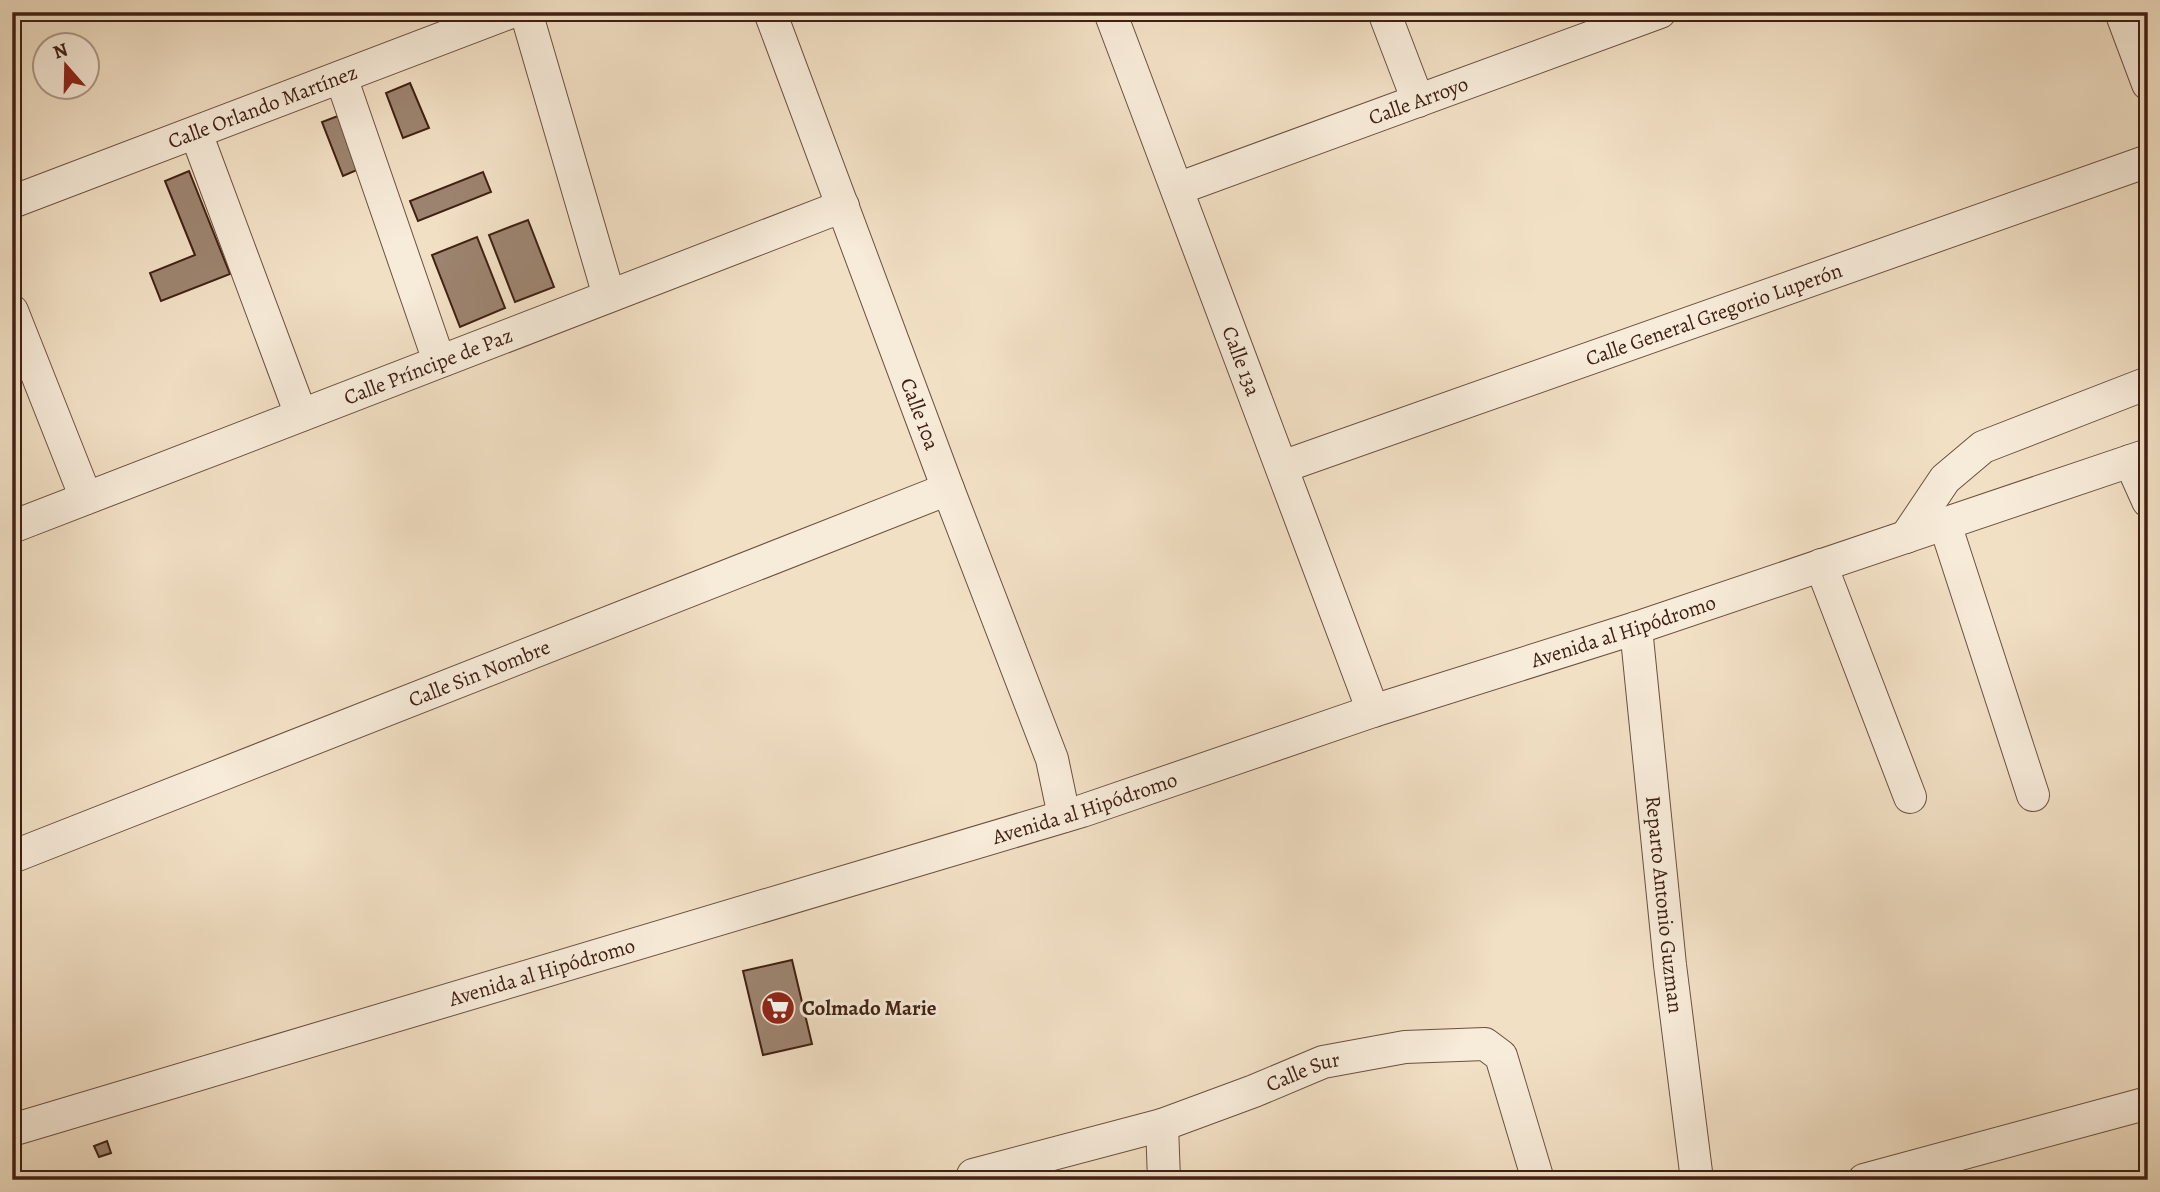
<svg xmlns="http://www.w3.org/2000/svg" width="2160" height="1192" viewBox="0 0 2160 1192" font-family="Alegreya,serif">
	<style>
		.building { fill: #9d8470; stroke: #402013; stroke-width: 2 }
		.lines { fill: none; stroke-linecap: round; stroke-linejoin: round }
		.street-casing { stroke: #6c5040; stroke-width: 34 }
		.street { stroke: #f7ebd9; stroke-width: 32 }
		.labels { text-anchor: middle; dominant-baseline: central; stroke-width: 6; stroke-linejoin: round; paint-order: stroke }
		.street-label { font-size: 21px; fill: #402013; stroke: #f7ebd9 }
		.poi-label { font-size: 21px; font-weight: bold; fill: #402013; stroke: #f7ebd9; text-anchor: start }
	</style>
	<rect width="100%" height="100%" fill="#f2e0c5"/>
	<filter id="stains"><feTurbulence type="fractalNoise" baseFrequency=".00286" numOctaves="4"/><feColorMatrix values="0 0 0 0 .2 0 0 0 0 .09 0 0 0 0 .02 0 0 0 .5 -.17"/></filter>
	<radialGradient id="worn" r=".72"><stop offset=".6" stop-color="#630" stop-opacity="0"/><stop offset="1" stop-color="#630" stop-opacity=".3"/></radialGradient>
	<g class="building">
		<path d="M410,83L429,128L403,138L386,93Z"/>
		<path d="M343,114L364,167L343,176L322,122Z"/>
		<path d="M189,171L230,274L161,301L150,273L195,255L165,181Z"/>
		<path d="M483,172L491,192L418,221L410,201Z"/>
		<path d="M528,220L554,287L515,302L489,235Z"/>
		<path d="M477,237L505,308L460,327L432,255Z"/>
		<path d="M792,960L812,1044L763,1055L743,971Z"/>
		<path d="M107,1141L111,1153L99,1157L94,1146Z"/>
	</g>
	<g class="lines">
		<g class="street-casing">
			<g id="street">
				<path d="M526,12L609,296"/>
				<path id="s1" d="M770,12L948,489L1052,759L1064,816"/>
				<path id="s2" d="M1110,12L1373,711"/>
				<path d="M1384,12L1418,101"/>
				<path d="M2121,12L2148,84"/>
				<path d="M341,77L439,361"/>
				<path d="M196,133L301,415"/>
				<path id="s3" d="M1177,189L1660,12"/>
				<path id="s4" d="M12,202L511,12"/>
				<path d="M12,311L86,498"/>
				<path d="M2130,461L2148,501"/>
				<path id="s5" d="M1282,467L2148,161"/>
				<path d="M1945,524L2033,795"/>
				<path id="s6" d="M12,527L843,206"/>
				<path d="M1906,537L1945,479L1983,447L2148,383"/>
				<path d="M1821,565L1910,797"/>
				<path id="s7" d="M1636,628L1670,965L1697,1180"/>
				<path id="s8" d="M12,857L948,489"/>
				<path id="s9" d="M12,1130L1082,811L1373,711L1636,628L2148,455"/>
				<path d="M973,1175L1162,1125"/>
				<path id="s10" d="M1164,1180L1162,1125L1254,1091L1323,1062L1405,1047L1485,1044L1501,1056L1538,1180"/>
				<path d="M1864,1180L2148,1103"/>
			</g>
		</g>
		<use href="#street" class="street"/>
	</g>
	<defs>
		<g id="supermarket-disc" transform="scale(1.75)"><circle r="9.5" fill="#8f2418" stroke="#f7ebd9"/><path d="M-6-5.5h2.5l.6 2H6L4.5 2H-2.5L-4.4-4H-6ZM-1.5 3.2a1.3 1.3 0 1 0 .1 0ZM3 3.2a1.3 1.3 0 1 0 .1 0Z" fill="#fff"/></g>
	</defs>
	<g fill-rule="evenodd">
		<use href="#supermarket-disc" x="778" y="1008"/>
	</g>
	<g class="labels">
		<g class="street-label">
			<text stroke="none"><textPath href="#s3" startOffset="257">Calle Arroyo</textPath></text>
			<text stroke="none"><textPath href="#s4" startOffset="268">Calle Orlando Martínez</textPath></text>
			<text stroke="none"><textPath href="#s5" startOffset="458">Calle General Gregorio Luperón</textPath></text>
			<text stroke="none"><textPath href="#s2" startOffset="373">Calle 13a</textPath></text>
			<text stroke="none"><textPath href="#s6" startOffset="446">Calle Príncipe de Paz</textPath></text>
			<text stroke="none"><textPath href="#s1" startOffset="429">Calle 10a</textPath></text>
			<text stroke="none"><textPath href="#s9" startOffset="1687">Avenida al Hipódromo</textPath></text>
			<text stroke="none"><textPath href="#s8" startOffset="502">Calle Sin Nombre</textPath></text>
			<text stroke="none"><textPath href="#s9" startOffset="1120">Avenida al Hipódromo</textPath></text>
			<text stroke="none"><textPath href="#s7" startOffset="278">Reparto Antonio Guzman</textPath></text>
			<text stroke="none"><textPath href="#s9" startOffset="553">Avenida al Hipódromo</textPath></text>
			<text stroke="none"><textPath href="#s10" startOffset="206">Calle Sur</textPath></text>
		</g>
		<g class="poi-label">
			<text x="802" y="1008">Colmado Marie</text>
		</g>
	</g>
	<rect width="2160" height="1192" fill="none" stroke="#f2e0c5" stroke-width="42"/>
	<rect x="14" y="14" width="2132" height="1164" fill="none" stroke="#402013" stroke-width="3.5"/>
	<rect x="21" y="21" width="2118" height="1150" fill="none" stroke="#402013" stroke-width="2"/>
	<g transform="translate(66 66) rotate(340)"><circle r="33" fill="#f7ebd9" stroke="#ae9a8a" stroke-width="2"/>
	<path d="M0-5L12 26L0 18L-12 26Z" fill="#8f2418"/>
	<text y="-10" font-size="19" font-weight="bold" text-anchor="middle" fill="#402013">N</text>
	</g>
	<rect width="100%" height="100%" filter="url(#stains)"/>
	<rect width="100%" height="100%" fill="url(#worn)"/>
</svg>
